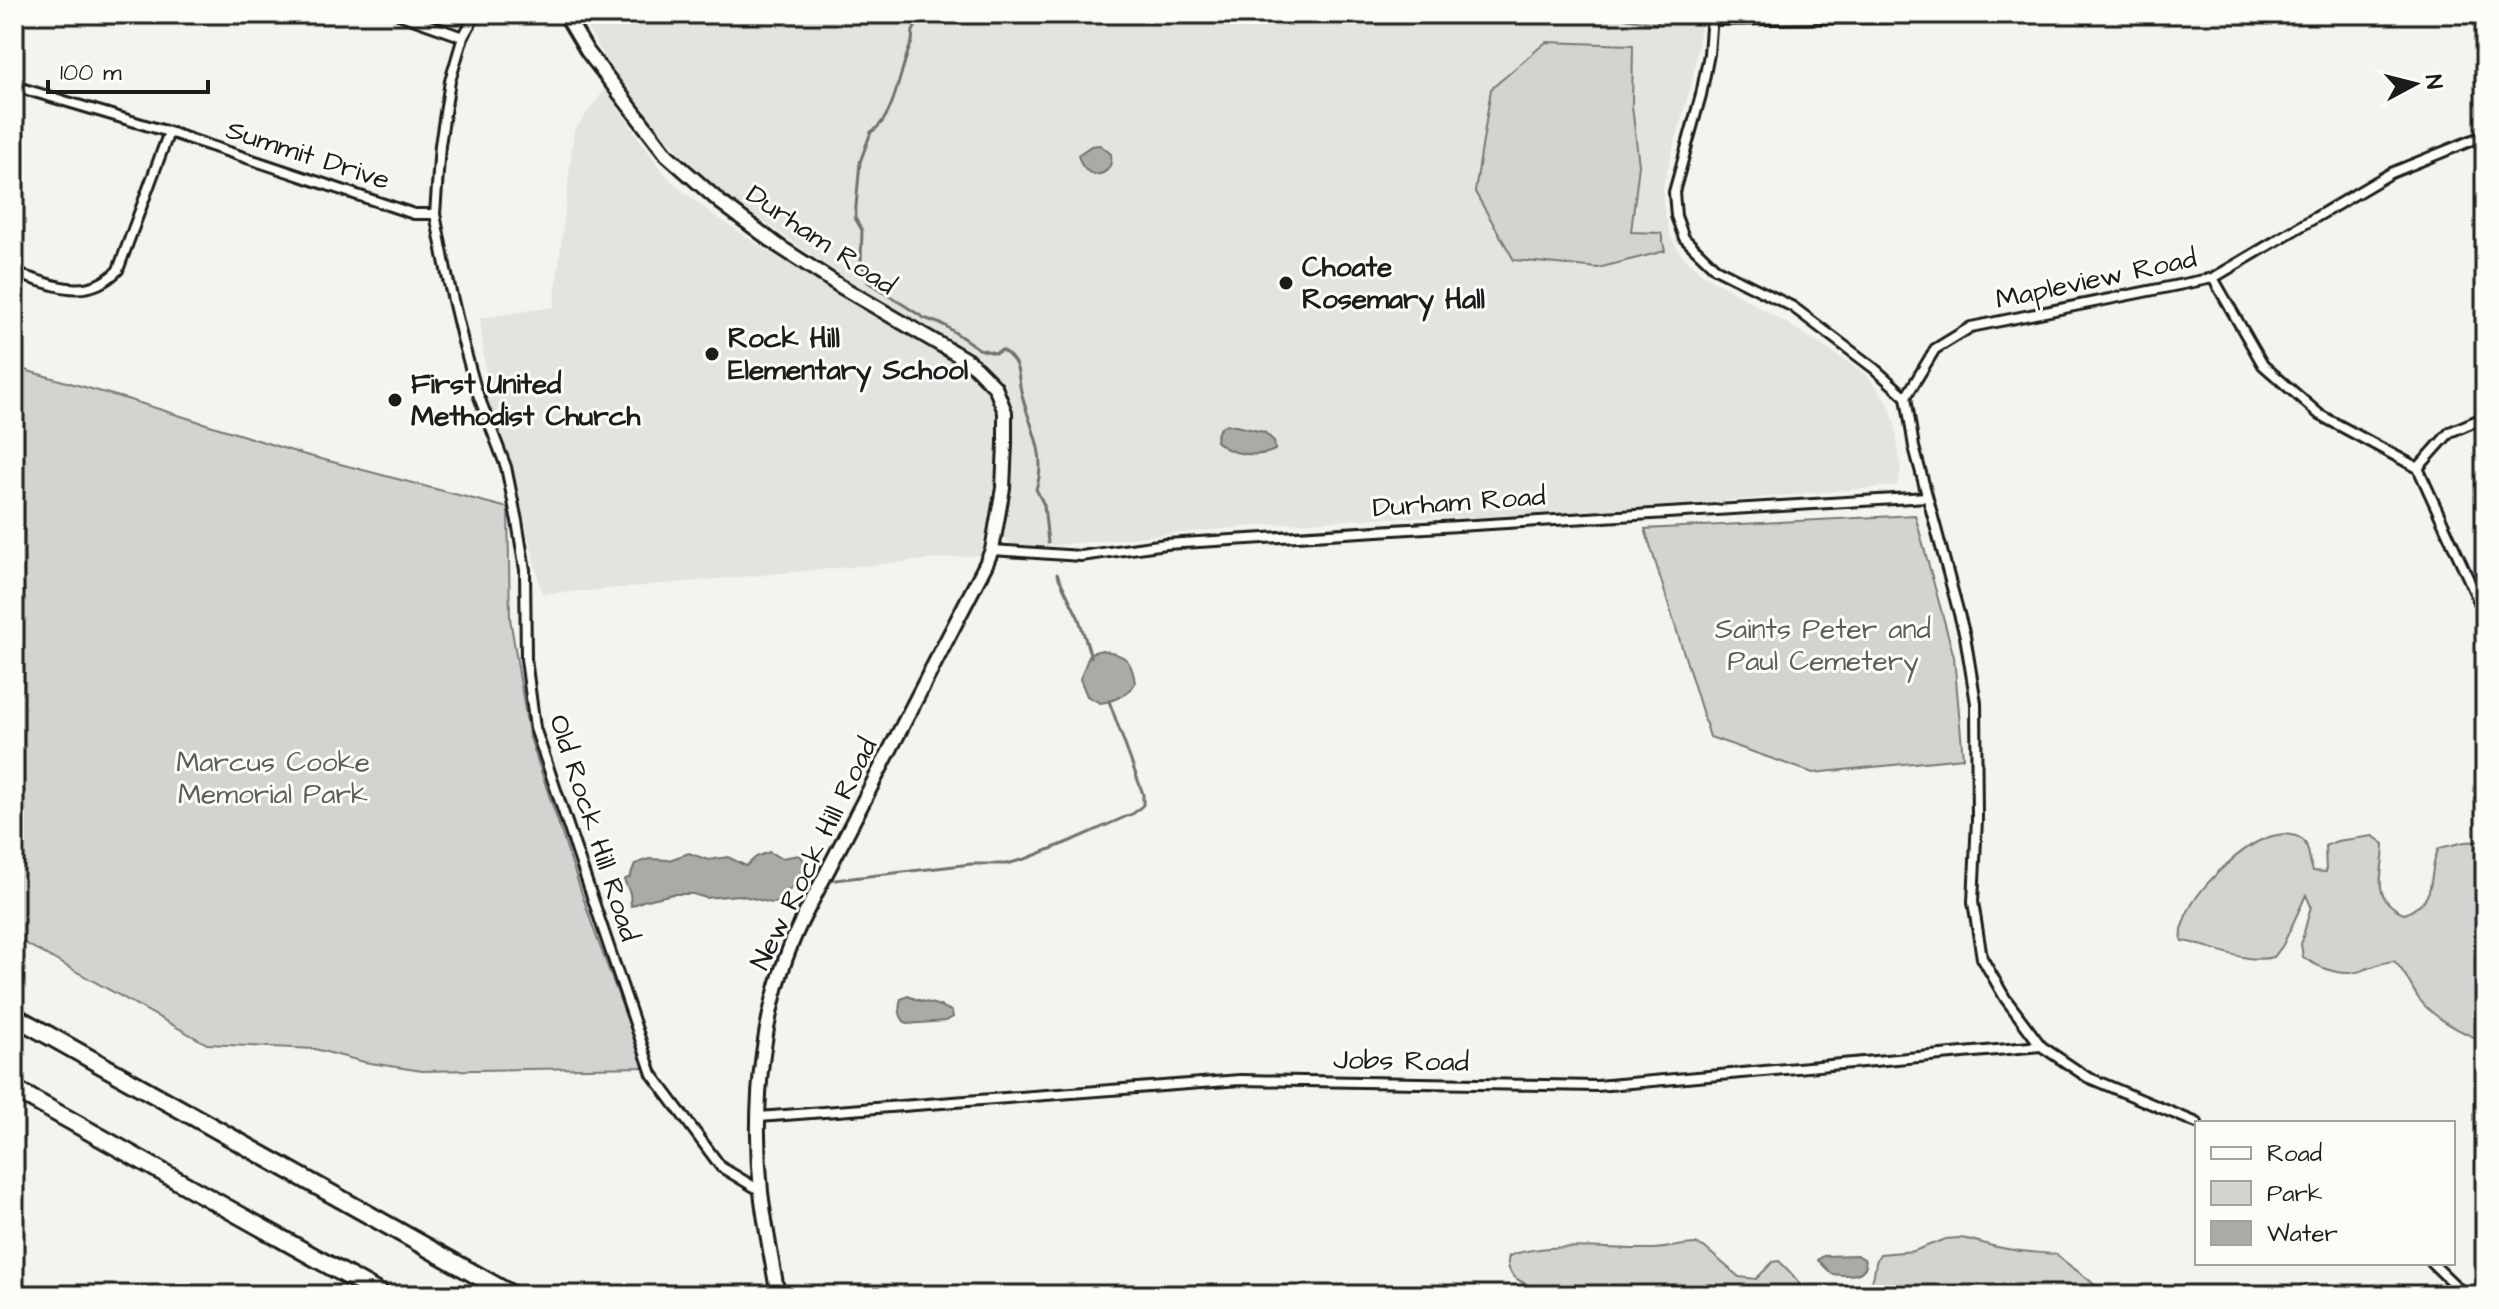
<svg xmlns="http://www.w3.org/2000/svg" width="2499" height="1309" viewBox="0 0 2499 1309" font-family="'Architects Daughter',sans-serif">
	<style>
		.built { fill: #e4e3de }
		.green { fill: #d4d3cf; stroke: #787876; stroke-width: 2 }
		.water { fill: #abaaa6; stroke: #72716f; stroke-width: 2 }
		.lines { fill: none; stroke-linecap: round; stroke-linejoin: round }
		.stream { stroke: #72716f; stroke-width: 3 }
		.minor-casing { stroke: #1c1c1c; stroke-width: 14 }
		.secondary-casing { stroke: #1c1c1c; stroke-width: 18 }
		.motorway-casing { stroke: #1c1c1c; stroke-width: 22 }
		.minor { stroke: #fdfcf7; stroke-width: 8 }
		.secondary { stroke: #fdfcf7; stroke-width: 12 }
		.motorway { stroke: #fdfcf7; stroke-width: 16 }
		.poi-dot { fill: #1c1c1c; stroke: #fdfcf7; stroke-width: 3 }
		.labels { text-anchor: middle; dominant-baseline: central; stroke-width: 6; stroke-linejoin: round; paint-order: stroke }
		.street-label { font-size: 28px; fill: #1c1c1c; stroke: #fdfcf7 }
		.poi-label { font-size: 28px; font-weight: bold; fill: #1c1c1c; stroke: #fdfcf7; text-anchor: start }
		.park-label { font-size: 28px; fill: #5c5c5b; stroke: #fdfcf7 }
	</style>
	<rect width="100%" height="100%" fill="#f4f3ee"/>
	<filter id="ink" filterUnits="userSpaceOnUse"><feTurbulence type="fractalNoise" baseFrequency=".0125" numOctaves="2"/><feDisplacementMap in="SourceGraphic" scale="16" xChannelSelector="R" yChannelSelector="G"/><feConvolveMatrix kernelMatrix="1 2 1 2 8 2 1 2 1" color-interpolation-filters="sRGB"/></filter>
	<g filter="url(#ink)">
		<g class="built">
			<path d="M578,14H1703L1692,81L1663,185V205L1670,235L1680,253L1702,274L1790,325L1857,368L1872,381L1889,405L1895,424L1901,469L1898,483L1895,486L1629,509L1501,517L1379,518L1275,524L1056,545H1013L1005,539L1003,530L1014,458L1013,423L1002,389L989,369L972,352L866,293L714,187L651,122L616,75Z"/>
			<path d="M605,89L659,167L674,184L711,213L770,253L986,382L997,396L1002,421L993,507L980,555L587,591L542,593L514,477L489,407L480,318L554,307L574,131Z"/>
		</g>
		<g class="green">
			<path d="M1604,14H1657V24Z"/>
			<path d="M1546,42L1633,45L1632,106L1639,165L1631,232L1661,233L1665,251L1598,268L1514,260L1475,192L1491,89Z"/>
			<path d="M14,367L130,400L302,454L508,508L510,618L529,735L594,930L645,1067L422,1071L364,1062L315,1049L207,1044L14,937Z"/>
			<path d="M1915,515L1954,657L1963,758L1813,773L1710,737L1645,529Z"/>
			<path d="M2284,834C2313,836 2305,849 2313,871L2326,872L2325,846L2337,841L2373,836L2384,844C2384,875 2368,897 2405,914C2442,897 2425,876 2439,848L2465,842L2485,841V1042C2463,1033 2434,1019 2419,999C2410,986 2406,972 2394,961C2381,962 2371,968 2357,972C2339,976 2317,967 2303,957L2301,944L2311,906L2306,895L2283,945L2274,957C2243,965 2213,945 2182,941C2176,906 2231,855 2259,841C2267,837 2275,835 2284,834Z"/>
			<path d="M1959,1238C1973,1239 1983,1244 1997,1247C2016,1251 2036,1253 2056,1254C2071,1269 2092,1278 2104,1295H1826C1839,1292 1867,1292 1873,1278C1876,1269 1874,1262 1880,1254L1914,1251L1945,1239Z"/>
			<path d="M1696,1244L1704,1247L1739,1277L1756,1279L1773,1262L1779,1261C1790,1271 1799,1282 1808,1295H1558C1540,1288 1501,1283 1509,1256C1548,1241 1610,1250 1652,1249C1667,1249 1681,1244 1696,1244Z"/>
		</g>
		<g class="water">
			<path d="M1100,145L1111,154C1114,173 1096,181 1084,168C1081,166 1079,158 1078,155L1091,146Z"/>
			<path d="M1226,424L1264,432L1274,441L1275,450C1258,458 1229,455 1216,441C1216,434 1219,428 1226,424Z"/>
			<path d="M1102,650C1125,655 1132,659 1135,683C1129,695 1113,701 1100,703L1087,696L1080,679L1090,653Z"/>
			<path d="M769,852L781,858L800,855L804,861L799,879L779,902L772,903L739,895L706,898L693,894H673L643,901L631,906L630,893L624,880L630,877L635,864L649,859L669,860L689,853L708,860L728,857L746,866L756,857Z"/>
			<path d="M908,996C921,1003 941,1003 952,1012L953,1017L946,1021L907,1024C899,1018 898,1008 901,999Z"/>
			<path d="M1857,1255L1864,1259L1866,1266C1860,1278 1845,1275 1832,1274L1818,1260L1823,1256Z"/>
		</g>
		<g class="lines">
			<g class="stream">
				<path d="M922,14L913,31L912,42C900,66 895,120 871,132L860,162L855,218L862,230L861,263L868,282L924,318L944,325L979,349L995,353L1002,350C1023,365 1016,374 1022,395C1030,428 1048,454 1036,489L1044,505L1048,543"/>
				<path d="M1057,574L1079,619L1091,657"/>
				<path d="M835,880L971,864H1007L1028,858L1073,840L1134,813L1143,805V794L1109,701"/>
			</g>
			<g class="minor-casing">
				<g id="minor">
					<path d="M398,14L463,37"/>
					<path d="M476,14L463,37L450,81L440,145L435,214L447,275L463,342L476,389L506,467L517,521L525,570L526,659L535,728L652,1074L721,1167L761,1191"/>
					<path d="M1712,14L1709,54L1701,95L1674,192L1676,216L1684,238L1715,268L1793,307L1875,369L1906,397L1914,447L1965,636L1976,703L1977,819L1973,902L1982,958L2005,998L2041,1046L2087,1077L2197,1123"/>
					<path d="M1713,20L2086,14"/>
					<path d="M14,86L169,132L118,270C86,303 52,284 14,273"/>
					<path d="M169,132L414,214H435"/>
					<path d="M2213,278L2263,365L2320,415L2418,468"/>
					<path d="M1906,397L1935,349L1971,327L2213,278L2391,173L2485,135"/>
					<path d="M2485,417L2450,432L2418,468L2485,615"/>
					<path d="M992,550L1081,556L1166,544L1927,497"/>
					<path d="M759,1117L1240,1080L1597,1086L2041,1046"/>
					<path d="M2432,1263L2465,1295"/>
				</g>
			</g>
			<g class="secondary-casing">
				<path id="secondary" d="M565,14L587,51L667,155L720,202L780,247L840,286L970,362L995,387L1005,412V444L1003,488L992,550L986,564L801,922C762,1003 752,1102 761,1192C765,1226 772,1261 778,1295"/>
			</g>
			<g class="motorway-casing">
				<g id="motorway">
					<path d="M14,1016L512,1295"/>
					<path d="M14,1089L382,1295"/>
				</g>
			</g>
			<use href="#minor" class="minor"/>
			<use href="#secondary" class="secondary"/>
			<use href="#motorway" class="motorway"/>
		</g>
	</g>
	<g class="poi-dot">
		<circle cx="1286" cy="283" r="8"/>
		<circle cx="712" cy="354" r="8"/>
		<circle cx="395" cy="400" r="8"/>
	</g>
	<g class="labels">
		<g class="street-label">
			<text transform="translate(308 155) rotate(18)">Summit Drive</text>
			<text transform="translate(821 240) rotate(34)">Durham Road</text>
			<text transform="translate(2096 279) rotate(-12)">Mapleview Road</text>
			<text transform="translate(1459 502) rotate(-4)">Durham Road</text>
			<text transform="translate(594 828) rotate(72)">Old Rock Hill Road</text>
			<text transform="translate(814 854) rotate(-64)">New Rock Hill Road</text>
			<text transform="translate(1401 1061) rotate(1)">Jobs Road</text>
		</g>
		<g class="poi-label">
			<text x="1302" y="267">Choate<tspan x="1302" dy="32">Rosemary Hall</tspan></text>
			<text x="728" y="338">Rock Hill<tspan x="728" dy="32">Elementary School</tspan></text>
			<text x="411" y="384">First United<tspan x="411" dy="32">Methodist Church</tspan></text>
		</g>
		<g class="park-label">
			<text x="1823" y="629">Saints Peter and<tspan x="1823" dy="32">Paul Cemetery</tspan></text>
			<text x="273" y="762">Marcus Cooke<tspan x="273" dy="32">Memorial Park</tspan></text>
		</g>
	</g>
	<rect width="2499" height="1309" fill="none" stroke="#fdfcf7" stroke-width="48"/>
	<rect x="24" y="24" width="2451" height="1261" fill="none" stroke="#1c1c1c" stroke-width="3" filter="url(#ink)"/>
	<rect x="2195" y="1121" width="260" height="144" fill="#fdfcf7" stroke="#a3a29f" stroke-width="2"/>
	<rect x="2211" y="1147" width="40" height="12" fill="#fdfcf7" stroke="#a3a29f" stroke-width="2"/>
	<text x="2267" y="1161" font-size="24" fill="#1c1c1c">Road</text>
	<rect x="2211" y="1181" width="40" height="24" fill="#d4d3cf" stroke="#a3a29f" stroke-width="2"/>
	<text x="2267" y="1201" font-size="24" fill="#1c1c1c">Park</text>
	<rect x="2211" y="1221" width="40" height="24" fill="#abaaa6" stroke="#a3a29f" stroke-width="2"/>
	<text x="2267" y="1241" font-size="24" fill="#1c1c1c">Water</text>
	<g transform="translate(2415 84) rotate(83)" stroke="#fdfcf7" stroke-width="6" paint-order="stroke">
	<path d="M0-6L14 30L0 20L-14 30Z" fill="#1c1c1c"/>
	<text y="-12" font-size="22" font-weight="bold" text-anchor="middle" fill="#1c1c1c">N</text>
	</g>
	<path d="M48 80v12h160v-12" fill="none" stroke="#1c1c1c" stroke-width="4"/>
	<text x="60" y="80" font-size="24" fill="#1c1c1c" stroke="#fdfcf7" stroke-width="6" paint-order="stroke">100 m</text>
</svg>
